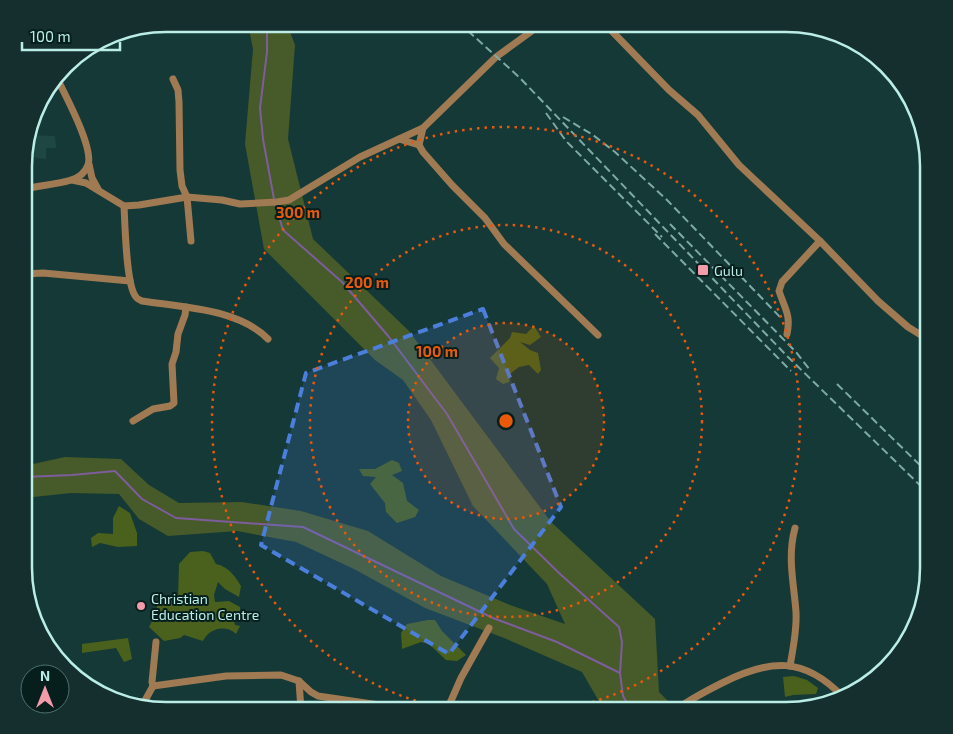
<svg xmlns="http://www.w3.org/2000/svg" width="953" height="734" viewBox="0 0 953 734" font-family="'Exo 2',sans-serif">
	<style>
		.built { fill: #1e4743 }
		.green { fill: #475a29 }
		.forest { fill: #49611c }
		.lines { fill: none; stroke-linecap: round; stroke-linejoin: round }
		.stream { stroke: #7d5d9b; stroke-width: 2 }
		.minor { stroke: #a07a53; stroke-width: 7 }
		.rail { stroke: #7daaa5; stroke-width: 2; stroke-dasharray: 8 4; stroke-linecap: butt }
		.marked { fill: #4c7edc; fill-opacity: 0.2; stroke: #4c7edc; stroke-width: 4; stroke-dasharray: 10 6; stroke-linejoin: round }
		.ring { fill: none; stroke: #e8590c; stroke-width: 2.5; stroke-dasharray: 2.5 5 }
		.poi-dot { fill: #f39aab; stroke: #061f1d; stroke-width: 2 }
		.labels { text-anchor: middle; dominant-baseline: central; stroke-width: 4; stroke-linejoin: round; paint-order: stroke }
		.poi-label { font-size: 14px; fill: #baede6; stroke: #061f1d; text-anchor: start }
		.rim { fill: none; stroke: #baede6; stroke-width: 2.5 }
		.centre { fill: #e8590c; stroke: #061f1d; stroke-width: 2.5 }
		.ring-label { font-size: 15px; text-anchor: middle; font-weight: bold; fill: #e8590c; stroke: #061f1d; stroke-width: 4; stroke-linejoin: round; paint-order: stroke }
	</style>
	<rect width="100%" height="100%" fill="#153936"/>
	<path class="built" d="M30,131L32,135L55,136L56,148H46V159L25,156V147Z"/>
	<path class="green" d="M248,24H287L295,45L288,139L313,239L409,331L551,522L655,619L659,692L677,710H604L582,672L504,638L425,608L354,569L296,542L237,531L168,536L139,519L119,494L71,493L24,498V466L65,457L121,459L149,485L179,503L242,502L301,511L368,531L441,576L510,605L565,624L547,584L473,506L431,420L403,380L375,360L264,249L245,144L253,49Z"/>
	<g class="forest">
		<path d="M534,326L541,337L530,345L520,342L530,350L538,353L541,370L538,374L529,365L519,367L510,374L509,382L503,384L496,379L499,368L490,358L510,338L512,332L526,334Z"/>
		<path d="M392,460L399,463L402,471L392,475L403,483L407,501L419,510L415,517L397,523L386,512L385,503L370,484L376,477L363,476L359,469H375Z"/>
		<path d="M119,506L130,513L137,533V546L118,547L100,543L92,547L91,538L98,533L113,534V518Z"/>
		<path d="M203,551L210,553L216,564C229,567 234,575 241,586L239,597L225,589L218,582L214,595L215,602L229,601L240,607V615L233,616L235,625L240,626L236,634C226,624 209,628 203,641L184,635L180,638L164,641L149,627L155,615L159,598L178,599L179,564L190,552Z"/>
		<path d="M428,620H435L442,631L466,655L457,661L446,660L429,644L421,642L402,649L401,633L407,624Z"/>
		<path d="M128,638L132,659L124,662L116,648L82,653V644Z"/>
		<path d="M794,676L807,680L818,688L816,694L793,695L785,697L783,677Z"/>
	</g>
	<g class="lines">
		<g class="stream">
			<path d="M267,24V52L260,108L263,139L274,199"/>
			<path d="M275,204L283,230L342,282L389,337L447,414L514,529L559,573L619,627L622,642L620,673L623,696L631,710"/>
			<path d="M24,477L72,475L115,471L142,499L176,518L303,527L493,618L557,642L620,673"/>
		</g>
		<g class="minor">
			<path d="M605,24L669,90L698,115L739,165L820,241L878,301L908,327L929,340"/>
			<path d="M173,79L178,90L179,102L180,170L182,186L187,197L191,241"/>
			<path d="M399,139L419,145L423,152L452,185L485,218L504,244L598,335"/>
			<path d="M419,145L423,128"/>
			<path d="M89,164L92,178L98,189"/>
			<path d="M72,180L86,183L124,206L139,205L187,197L222,200L240,204L277,202L289,200L360,157L423,128L496,57L536,28L539,24"/>
			<path d="M25,189C40,185 56,185 71,180C78,178 85,173 88,165C94,148 65,95 57,78"/>
			<path d="M124,206C125,223 126,286 136,297C137,299 140,300 142,301C182,307 239,309 268,339"/>
			<path d="M25,274L43,273L130,281"/>
			<path d="M787,334C791,315 785,309 779,291L782,282L820,241"/>
			<path d="M133,421L153,409L170,406L174,403L172,364L176,352L178,334L185,315L186,307"/>
			<path d="M790,666C793,648 797,631 796,612C794,584 787,557 795,528"/>
			<path d="M299,681L301,710"/>
			<path d="M153,686L226,676L281,675L299,681L311,692L318,696L413,710"/>
			<path d="M142,706L153,686L152,682L156,642"/>
			<path d="M447,710L461,678L489,628"/>
			<path d="M676,710C690,699 706,691 722,683C770,659 804,656 843,697"/>
		</g>
		<g class="rail">
			<path d="M458,24L467,30L519,77L787,356L929,494"/>
			<path d="M546,113L566,141L662,237"/>
			<path d="M563,117L593,135L615,152L667,200L781,318"/>
			<path d="M670,224L796,352L810,370"/>
			<path d="M655,234L791,371"/>
			<path d="M837,384L929,474"/>
		</g>
	</g>
	<path class="marked" d="M483,309L561,507L449,654L261,545L306,373Z"/>
	<circle cx="506" cy="421" r="98" fill="#e8590c" fill-opacity=".12"/>
	<g class="ring">
		<circle cx="506" cy="421" r="98"/>
		<circle cx="506" cy="421" r="196"/>
		<path d="M452 710A294 294 0 1 1 560 710"/>
	</g>
	<g class="poi-dot">
		<rect x="697" y="264" width="12" height="12" rx="2.5"/>
		<circle cx="141" cy="606" r="5"/>
	</g>
	<g class="labels">
		<g class="poi-label">
			<text x="714" y="270">Gulu</text>
			<text x="151" y="598">Christian<tspan x="151" dy="16">Education Centre</tspan></text>
		</g>
	</g>
	<path d="M0 0H953V734H0ZM166 32H786A134 134 0 0 1 920 166V568A134 134 0 0 1 786 702H166A134 134 0 0 1 32 568V166A134 134 0 0 1 166 32Z" fill="#142f2d" fill-rule="evenodd"/>
	<path class="rim" d="M166 32H786A134 134 0 0 1 920 166V568A134 134 0 0 1 786 702H166A134 134 0 0 1 32 568V166A134 134 0 0 1 166 32Z"/>
	<circle cx="506" cy="421" r="8" class="centre"/>
	<g class="ring-label">
		<text x="298" y="218">300 m</text>
		<text x="367" y="288">200 m</text>
		<text x="437" y="357">100 m</text>
	</g>
	<g transform="translate(45 689)"><circle r="24" fill="#061f1d" stroke="#4e716d"/>
	<path d="M0-4L9 19L0 12L-9 19Z" fill="#f39aab"/>
	<text y="-8" font-size="14" font-weight="bold" text-anchor="middle" fill="#baede6">N</text>
	</g>
	<path d="M22 42v8h98v-8" fill="none" stroke="#baede6" stroke-width="2.5"/>
	<text x="30" y="42" font-size="15" fill="#baede6" stroke="#061f1d" stroke-width="4" paint-order="stroke">100 m</text>
</svg>
